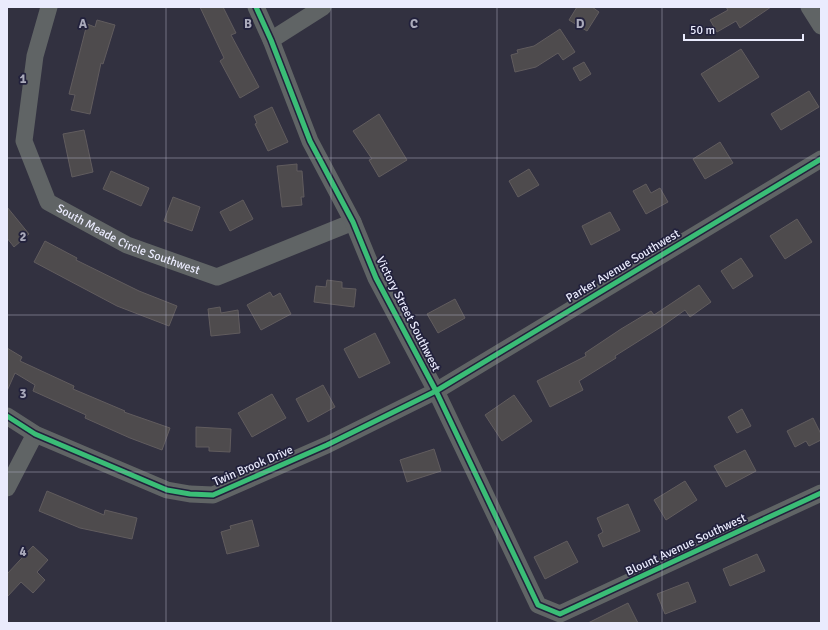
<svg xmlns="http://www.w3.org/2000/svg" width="828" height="630" viewBox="0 0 828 630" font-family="Signika,sans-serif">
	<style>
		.building { fill: #4e4b4d; stroke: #615c5e }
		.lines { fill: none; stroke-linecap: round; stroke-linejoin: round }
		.street { stroke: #606465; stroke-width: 17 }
		.cycleway-casing { stroke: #22213c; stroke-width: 8 }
		.cycleway { stroke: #3abd76; stroke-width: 5 }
		.grid { fill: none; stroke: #aab; stroke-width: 1; stroke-opacity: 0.55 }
		.labels { text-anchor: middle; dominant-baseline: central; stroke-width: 3.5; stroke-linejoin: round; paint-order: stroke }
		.street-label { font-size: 12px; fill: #eaebfd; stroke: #22213c }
		.grid-label { font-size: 13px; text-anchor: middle; font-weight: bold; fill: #aab; stroke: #22213c; stroke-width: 3.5; stroke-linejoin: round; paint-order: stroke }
	</style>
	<rect width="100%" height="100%" fill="#323140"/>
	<g class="building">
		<path d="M200,7H223L236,33L231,35L259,87L240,98L220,61L224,58Z"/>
		<path d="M577,7H592L599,12L587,31L569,20Z"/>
		<path d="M726,7H771L740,28L736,21L717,32L710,20L728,10Z"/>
		<path d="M97,20L115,25L103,64L101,63L90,114L71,110L75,95L69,94L87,24L95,27Z"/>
		<path d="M560,29L575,52L563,60L558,53L536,67L515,72L511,55L518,53L517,50L534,46Z"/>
		<path d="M741,49L759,77L719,102L701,74Z"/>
		<path d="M584,62L591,74L580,81L573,68Z"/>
		<path d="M809,91L819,107L781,130L771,114Z"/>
		<path d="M272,107L288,142L268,151L255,124L257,123L254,116Z"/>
		<path d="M379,114L407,160L379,177L369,160L372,159L353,131Z"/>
		<path d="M84,130L93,172L72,177L63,134Z"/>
		<path d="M720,142L733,163L705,179L693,159Z"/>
		<path d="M297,164V171H302L304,197H301L302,205L282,207L277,166Z"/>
		<path d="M529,169L539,185L518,197L509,181Z"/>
		<path d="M111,171L149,188L141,206L103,189Z"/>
		<path d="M646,184L651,193L660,188L668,202L646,214L633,191Z"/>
		<path d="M173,197L200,207L192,231L164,221Z"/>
		<path d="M243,200L253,219L230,231L220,212Z"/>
		<path d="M7,207L29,234L14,247L7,238Z"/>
		<path d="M610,212L620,230L591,245L582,226Z"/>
		<path d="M797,219L812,242L785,259L770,236Z"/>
		<path d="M45,241L77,258L76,260L139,291L177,306L169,326L117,306L34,262Z"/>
		<path d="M741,258L753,276L733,289L721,271Z"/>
		<path d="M327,280L342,282V288L356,289L354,307L314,302L316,286L326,287Z"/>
		<path d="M699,285L711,302L690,317L685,310L661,327L615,356L616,358L579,381L583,390L550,407L537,381L586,356L585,353L621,329L651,311L654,315Z"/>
		<path d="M270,292L273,297L280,293L291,314L261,330L247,305Z"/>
		<path d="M455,299L465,318L438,333L427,314Z"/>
		<path d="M220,307L221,313L238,310L240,333L211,336L208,309Z"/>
		<path d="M375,333L390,363L359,378L344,349Z"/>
		<path d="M7,348L22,357L20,361L74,386L73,389L125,411L124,412L170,428L162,450L130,438L85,418L86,415L33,391L35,385L15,373L7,391Z"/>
		<path d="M323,385L335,407L308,422L296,399Z"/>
		<path d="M272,394L286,418L252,437L238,413Z"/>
		<path d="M514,395L532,421L502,441L485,415Z"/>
		<path d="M742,409L751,426L737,433L728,417Z"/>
		<path d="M813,418L821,434V440L809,446L806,441L795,447L787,431Z"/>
		<path d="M196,427L231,429L230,452L209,451V447H196Z"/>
		<path d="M434,449L441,471L407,482L400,460Z"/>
		<path d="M745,450L756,471L726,487L714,466Z"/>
		<path d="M685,481L697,500L666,520L654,500Z"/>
		<path d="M47,491L104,515L105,510L137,518L132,539L80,528L39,511Z"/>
		<path d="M628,504L640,531L603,547L598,535L603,532L597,518Z"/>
		<path d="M252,520L259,546L227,554L221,532L231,529L230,526Z"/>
		<path d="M567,541L578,562L545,579L534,557Z"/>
		<path d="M33,546L48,560L37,572L45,580L33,593L21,582L7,597V574Z"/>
		<path d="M757,554L765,571L730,586L723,569Z"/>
		<path d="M688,582L696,602L665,614L657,594Z"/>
		<path d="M628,603L638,623H588Z"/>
	</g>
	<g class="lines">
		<g class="street">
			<path id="s1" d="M49,7L35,56L24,141L48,202L127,245L217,277L353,222"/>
			<path d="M256,7L271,40L310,141L353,222L376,278L436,391L538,605L560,614L821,493"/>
			<path d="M809,7L821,26"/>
			<path d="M271,40L323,7"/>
			<path d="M7,416L35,434L167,490L190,494L213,495L327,445L436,391L821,159"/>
			<path d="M7,488L35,434"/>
		</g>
		<g class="cycleway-casing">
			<g id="cycleway">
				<path d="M256,7L271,40L310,141L353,222L376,278L436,391L538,605L560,614L821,493"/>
				<path d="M7,416L35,434L167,490L190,494L213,495L327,445L436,391L821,159"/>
			</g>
		</g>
		<use href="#cycleway" class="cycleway"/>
	</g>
	<path class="grid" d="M166,7V623M331,7V623M497,7V623M662,7V623M7,158H821M7,315H821M7,472H821"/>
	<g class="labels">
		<g class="street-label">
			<text stroke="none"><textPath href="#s1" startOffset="291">South Meade Circle Southwest</textPath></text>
			<text transform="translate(623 266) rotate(-31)">Parker Avenue Southwest</text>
			<text transform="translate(408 314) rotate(63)">Victory Street Southwest</text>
			<text transform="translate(253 466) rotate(-23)">Twin Brook Drive</text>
			<text transform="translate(686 545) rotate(-25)">Blount Avenue Southwest</text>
		</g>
	</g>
	<g class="grid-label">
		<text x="83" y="28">A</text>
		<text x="248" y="28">B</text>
		<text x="414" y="28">C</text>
		<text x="580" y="28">D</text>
		<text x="23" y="83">1</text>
		<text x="23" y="241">2</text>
		<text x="23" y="398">3</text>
		<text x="23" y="556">4</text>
	</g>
	<rect width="828" height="630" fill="none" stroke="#eaebfd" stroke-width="16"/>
	<path d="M684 34v6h119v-6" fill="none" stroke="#eaebfd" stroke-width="2"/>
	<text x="690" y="34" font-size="12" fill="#eaebfd" stroke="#22213c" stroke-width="3" paint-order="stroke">50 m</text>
</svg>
